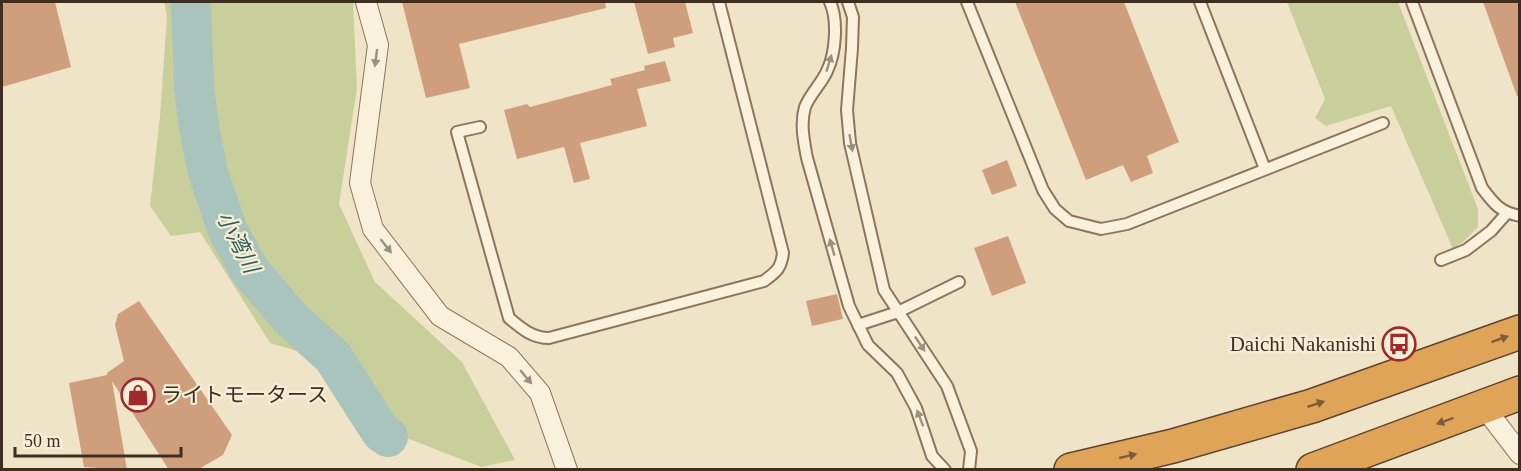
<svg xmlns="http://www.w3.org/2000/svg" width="1521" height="471" viewBox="0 0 1521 471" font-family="'Times New Roman','Noto Sans JP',serif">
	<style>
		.green { fill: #c9cf9b }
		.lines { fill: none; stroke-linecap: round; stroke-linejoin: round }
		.river { stroke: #a9c4bc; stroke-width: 40 }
		.building { fill: #cf9f7d }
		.lane-casing { stroke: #8d765c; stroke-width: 14 }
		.street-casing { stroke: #8d765c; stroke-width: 22 }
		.highway-casing { stroke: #5b4430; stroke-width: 36 }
		.lane { stroke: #faf1dc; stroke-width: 10 }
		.street { stroke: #faf1dc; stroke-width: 20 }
		.highway { stroke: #e0a458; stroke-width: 33 }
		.oneway { fill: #9c907e }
		.oneway2 { fill: #7e5d36 }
		.labels { text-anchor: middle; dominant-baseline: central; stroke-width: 4.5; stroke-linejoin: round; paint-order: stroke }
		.poi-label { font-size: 21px; fill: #3d2e20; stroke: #f7eed8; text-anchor: end }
		.water-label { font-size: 22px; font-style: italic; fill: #2f5d5a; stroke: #f7eed8 }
	</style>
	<rect width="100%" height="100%" fill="#f0e4c8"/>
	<g class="green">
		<path d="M164,2H353L357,88L339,204L375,282L462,362L515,460L481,467L391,432L307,354L270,343L200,232L171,236L150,206L160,116L167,16Z"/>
		<path d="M1287,2H1398L1478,209V227L1463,242L1453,249L1391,106L1326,126L1315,118L1325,99Z"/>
	</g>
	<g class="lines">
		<path class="river" d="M191,2L194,87L199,127L208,173L228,231L250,271L291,319L333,357L381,432L388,437"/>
	</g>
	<g class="building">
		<path d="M10,2H55L71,67L2,87V4Z"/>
		<path d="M402,2H605L606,8L459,44L470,88L426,98Z"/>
		<path d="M634,2H685L693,33L673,38L675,47L648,54Z"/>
		<path d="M1015,2H1124L1179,142L1147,156L1153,173L1131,182L1123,165L1086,180Z"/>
		<path d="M1483,2H1520V96H1517Z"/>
		<path d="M665,61L671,81L637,89L647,126L580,143L590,179L574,183L564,147L517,159L504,110L527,104L530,107L612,85L610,79L645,70L644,66Z"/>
		<path d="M1007,160L1017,186L992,195L982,170Z"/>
		<path d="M1008,236L1026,283L992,296L974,248Z"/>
		<path d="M837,294L843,319L812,326L806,301Z"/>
		<path d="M139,301L232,435L223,455L197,470H169L112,381L127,470L84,467L69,383L107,375V373L124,361L115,325L118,314Z"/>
	</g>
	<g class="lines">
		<g class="lane-casing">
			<g id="lane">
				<path d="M830,2C838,19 836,53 827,71C822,83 810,94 805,107C800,124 804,142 807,158L849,306L868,345L897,373L916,408L932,456L945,470"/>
				<path d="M848,2L853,17L852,48L847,110L850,143L884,290L947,386L971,451L969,470"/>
				<path d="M967,2L1043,190L1055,209L1069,221L1101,229L1127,224L1383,123"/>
				<path d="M1200,2L1265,169"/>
				<path d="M1412,2L1482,188C1494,204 1500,212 1520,216"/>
				<path d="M480,127L457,132L509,318C521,328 532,338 549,338L764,281C776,272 781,269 783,253L719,2"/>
				<path d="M1441,260L1466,250L1491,231L1507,213"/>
				<path d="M858,325L898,312L959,282"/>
			</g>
		</g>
		<g class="street-casing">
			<g id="street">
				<path d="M366,2L378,45L360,183L373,229L440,316L509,357L540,393L567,470"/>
				<path d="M1484,407L1520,454"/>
			</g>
		</g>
		<g class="highway-casing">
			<g id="highway">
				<path d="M1071,470L1173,446L1312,406L1520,332"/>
				<path d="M1313,470L1520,393"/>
			</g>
		</g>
		<use href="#lane" class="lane"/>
		<use href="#street" class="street"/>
		<use href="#highway" class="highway"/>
	</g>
	<defs><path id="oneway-solid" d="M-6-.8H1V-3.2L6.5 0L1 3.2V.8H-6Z" transform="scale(1.5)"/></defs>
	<g class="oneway">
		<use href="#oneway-solid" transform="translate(376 58) rotate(97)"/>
		<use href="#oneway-solid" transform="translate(829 63) rotate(-73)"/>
		<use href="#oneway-solid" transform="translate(851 143) rotate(80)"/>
		<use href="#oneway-solid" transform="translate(386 246) rotate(52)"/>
		<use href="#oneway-solid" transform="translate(832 247) rotate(-106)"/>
		<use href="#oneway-solid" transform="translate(920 344) rotate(56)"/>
		<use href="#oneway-solid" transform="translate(526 377) rotate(50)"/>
		<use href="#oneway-solid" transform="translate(920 418) rotate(-111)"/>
	</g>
	<g class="oneway2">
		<use href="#oneway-solid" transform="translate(1500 339) rotate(-20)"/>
		<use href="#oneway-solid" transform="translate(1316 404) rotate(-18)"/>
		<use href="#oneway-solid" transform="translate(1445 421) rotate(160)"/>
		<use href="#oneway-solid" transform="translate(1128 456) rotate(-13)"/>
	</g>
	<defs>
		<g id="bus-ring" transform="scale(1.725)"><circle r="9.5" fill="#f7eed8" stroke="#9e2a2b" stroke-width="1.5"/><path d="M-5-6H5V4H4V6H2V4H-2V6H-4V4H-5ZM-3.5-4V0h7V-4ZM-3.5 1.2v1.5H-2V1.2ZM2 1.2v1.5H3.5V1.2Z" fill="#9e2a2b"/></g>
		<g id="shop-ring" transform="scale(1.725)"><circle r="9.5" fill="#f7eed8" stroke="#9e2a2b" stroke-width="1.5"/><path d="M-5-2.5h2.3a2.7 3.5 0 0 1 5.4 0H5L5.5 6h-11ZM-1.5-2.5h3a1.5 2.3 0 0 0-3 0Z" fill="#9e2a2b"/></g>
	</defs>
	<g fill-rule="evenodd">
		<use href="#bus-ring" x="1399" y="344"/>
		<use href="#shop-ring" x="138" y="395"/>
	</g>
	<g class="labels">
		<g class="poi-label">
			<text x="1376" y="344">Daichi Nakanishi</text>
			<text x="161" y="395" text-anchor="start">ライトモータース</text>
		</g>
		<g class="water-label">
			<text transform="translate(238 242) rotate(63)">小湾川</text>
		</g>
	</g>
	<rect width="1521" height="471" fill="none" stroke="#3d2e20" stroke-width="6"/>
	<path d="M15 447v9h166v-9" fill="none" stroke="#3d2e20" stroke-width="3"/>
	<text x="24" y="447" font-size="18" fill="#3d2e20" stroke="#f7eed8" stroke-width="4.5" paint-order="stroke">50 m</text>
</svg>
